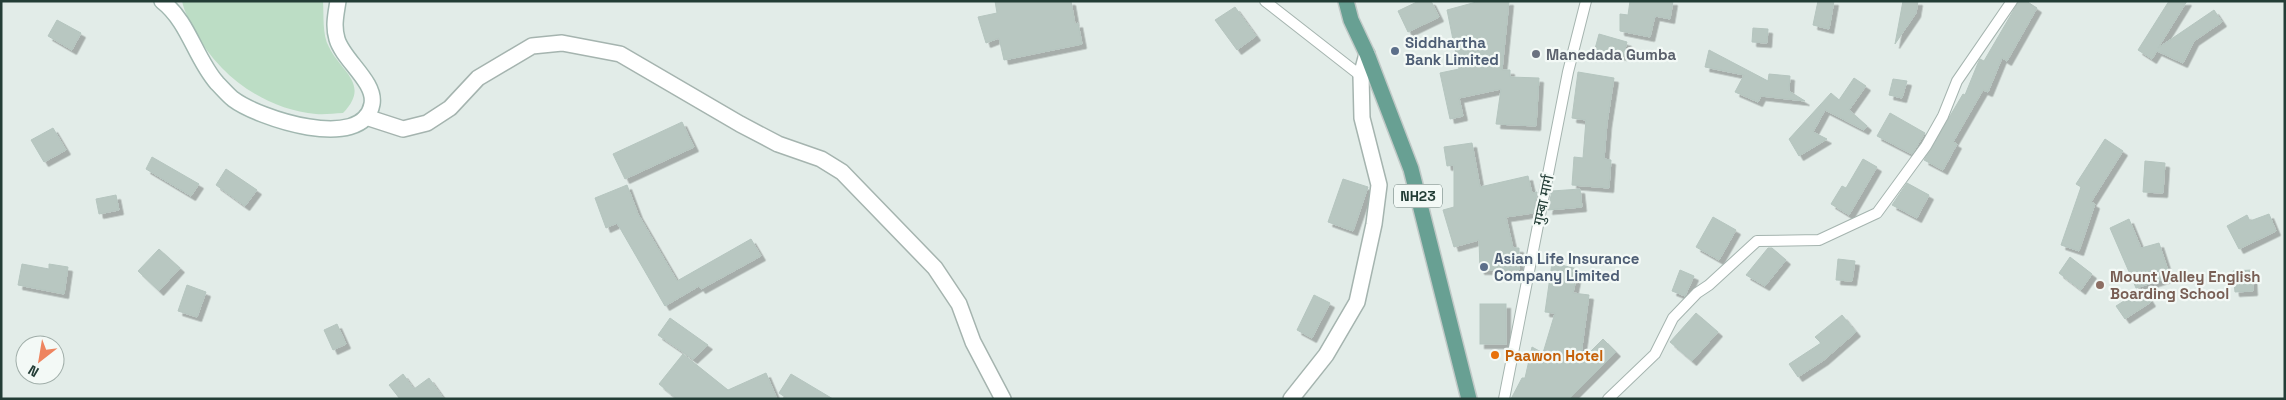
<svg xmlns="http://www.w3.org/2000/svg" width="2286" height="400" viewBox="0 0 2286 400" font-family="'Space Grotesk','Noto Sans Devanagari',sans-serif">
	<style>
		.green { fill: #bcddc5 }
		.building { fill: #b8c7c1; stroke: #b5c5bf; filter: url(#shadow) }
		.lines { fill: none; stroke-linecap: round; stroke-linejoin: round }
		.lane-casing { stroke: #a5b4af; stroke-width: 12 }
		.street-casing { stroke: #a5b4af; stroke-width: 18 }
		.secondary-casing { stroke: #a1b7b0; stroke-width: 18 }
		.primary-casing { stroke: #c1c9c7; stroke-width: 18 }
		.lane { stroke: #fff; stroke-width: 10 }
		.street { stroke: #fff; stroke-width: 15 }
		.secondary { stroke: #fff; stroke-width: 15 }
		.primary { stroke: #68a093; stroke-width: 15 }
		.service-dot { fill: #5c6f8a; stroke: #f3f9f6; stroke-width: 2 }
		.worship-dot { fill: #6b7280; stroke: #f3f9f6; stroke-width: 2 }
		.education-dot { fill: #8d6e63; stroke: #f3f9f6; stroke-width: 2 }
		.food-dot { fill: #e8710a; stroke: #f3f9f6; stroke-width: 2 }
		.labels { text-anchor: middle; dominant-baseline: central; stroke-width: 4.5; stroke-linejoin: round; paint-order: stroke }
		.shield { fill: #f3f9f6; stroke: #617570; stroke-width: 1 }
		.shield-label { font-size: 14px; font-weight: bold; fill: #233d36 }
		.service-label { font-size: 15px; font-weight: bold; fill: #4e5e75; stroke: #f3f9f6; text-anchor: start }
		.worship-label { font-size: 15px; font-weight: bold; fill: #5b616d; stroke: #f3f9f6; text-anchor: start }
		.street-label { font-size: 15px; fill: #233d36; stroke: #f3f9f6 }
		.education-label { font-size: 15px; font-weight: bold; fill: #785e54; stroke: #f3f9f6; text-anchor: start }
		.food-label { font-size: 15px; font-weight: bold; fill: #c56008; stroke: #f3f9f6; text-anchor: start }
	</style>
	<defs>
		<filter id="shadow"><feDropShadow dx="4.5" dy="4.5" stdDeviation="0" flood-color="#0004"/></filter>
	</defs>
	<rect width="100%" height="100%" fill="#e2ece8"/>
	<path class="green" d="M182,1H323C324,15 322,35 329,47C341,72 371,84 343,113C334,113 325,115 316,114C266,110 219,76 196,33C191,23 184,12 182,1Z"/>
	<g class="building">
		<path d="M995,1H1071L1075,24L1078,23L1082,44L1004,60L999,38L986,43L978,17L997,13Z"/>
		<path d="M1419,1H1431L1439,17L1408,32L1398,11Z"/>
		<path d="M1480,1H1509L1502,70H1510V77L1539,78L1536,126L1496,124L1501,89L1459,98L1463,116L1450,119L1440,73L1459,69L1447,10Z"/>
		<path d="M1630,1H1673L1670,19L1655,16L1650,37L1620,31V14L1628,15Z"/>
		<path d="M1818,1H1834L1829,29L1813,25Z"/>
		<path d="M1903,1H1918L1916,13L1895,44Z"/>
		<path d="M2019,1H2026L2037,8L2007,61L2002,58L1988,92L1983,90L1953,142L1957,144L1943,170L1924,160L1963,94L1965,95L1978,63L1980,59L1984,61Z"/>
		<path d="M2169,1H2187L2158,48L2214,10L2222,22L2194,41L2183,63L2157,51L2152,59L2138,50Z"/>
		<path d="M1235,7L1256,36L1237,50L1215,20Z"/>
		<path d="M57,20L81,33L72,50L48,36Z"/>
		<path d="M1753,28L1768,29L1767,43L1752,42Z"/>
		<path d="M1599,34L1627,42L1623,56L1595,49Z"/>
		<path d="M1709,50L1768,81L1769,74L1790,76L1789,91L1805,101L1761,96L1758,102L1735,92L1744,75L1705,67Z"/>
		<path d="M1578,72L1614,78L1607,123L1604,159L1611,160L1609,188L1572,185L1574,157L1583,158L1586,120L1572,118Z"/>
		<path d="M1854,78L1866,86L1849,110L1867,126L1864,130L1825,110L1813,132L1827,139L1799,156L1789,139L1831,93L1839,100Z"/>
		<path d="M1893,79L1907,81L1902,98L1889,95Z"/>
		<path d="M1890,113L1925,133L1912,154L1877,136Z"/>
		<path d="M682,122L694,147L625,179L613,154Z"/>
		<path d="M53,128L66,150L44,162L31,140Z"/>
		<path d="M2105,139L2123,151L2091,202L2095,204L2079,251L2061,245L2081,187L2076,184Z"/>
		<path d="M1472,143L1480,187L1528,176L1532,193L1537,192L1533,213L1506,217L1513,248H1519V270H1480L1479,240L1454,247L1443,210L1454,207V165L1447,166L1444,147Z"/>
		<path d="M152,157L199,184L191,196L146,169Z"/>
		<path d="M1863,159L1877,167L1849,215L1831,204L1842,186L1846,188Z"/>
		<path d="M2145,161L2165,163L2163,193L2143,192Z"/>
		<path d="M226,169L257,190L245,206L216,185Z"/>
		<path d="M1343,179L1368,187L1353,231L1328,222Z"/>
		<path d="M1907,183L1929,195L1917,218L1892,205Z"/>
		<path d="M627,185L638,214L677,281L751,239L761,256L701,289L699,286L665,306L617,223L606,228L595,198Z"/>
		<path d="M1580,189L1582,207L1548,210L1552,191Z"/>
		<path d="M116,195L119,210L99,214L96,199Z"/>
		<path d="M2269,214L2276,231L2239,249L2227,226L2247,215L2250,221Z"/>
		<path d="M1713,217L1736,230L1719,260L1696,247Z"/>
		<path d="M2129,219L2141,248L2159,243L2170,277L2136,288L2110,228Z"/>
		<path d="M1768,248H1772L1786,260L1765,286L1746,275Z"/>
		<path d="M159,249L180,268L159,291L138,271Z"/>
		<path d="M2070,257L2092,274L2081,290L2059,273Z"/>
		<path d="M1838,259L1855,261L1852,281L1836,280Z"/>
		<path d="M1552,263L1578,269L1573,293L1589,295L1580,362L1603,339L1616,352L1569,399H1511L1522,378H1525L1532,347L1543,353L1555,313L1545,312Z"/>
		<path d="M22,264L49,269V264L68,267L64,294L18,285Z"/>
		<path d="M1680,270L1694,276L1685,296L1672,291Z"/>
		<path d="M2252,270L2253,291L2235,292L2233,271Z"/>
		<path d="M187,285L206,292L197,317L178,311Z"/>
		<path d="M2143,289L2151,302L2125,319L2116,306Z"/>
		<path d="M1314,295L1330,303L1312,338L1297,330Z"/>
		<rect x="1480" y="304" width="26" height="40"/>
		<path d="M1696,313L1718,332L1692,361L1670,342Z"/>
		<path d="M1842,315L1856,332L1824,360L1798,377L1789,364L1821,343L1815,337Z"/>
		<path d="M670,318L708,345L693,359L658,335Z"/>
		<path d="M337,324L346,344L333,350L324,330Z"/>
		<path d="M683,354L728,390L766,373L777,399H677L659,384Z"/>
		<path d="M403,374L414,389L429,378L444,399H400L389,385Z"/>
		<path d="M791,374L833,399H788L779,393Z"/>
	</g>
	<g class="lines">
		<g class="lane-casing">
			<g id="lane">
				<path d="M1265,1L1361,76"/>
				<path d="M1504,399L1568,72L1586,1"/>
				<path d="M1608,399L1655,354L1673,318L1697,293L1709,285L1757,241L1819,240L1877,213L1926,146L1943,116L1957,81L2012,1"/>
			</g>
		</g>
		<g class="street-casing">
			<g id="street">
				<path d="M366,117L403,129L427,123L450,108L478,78L532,46L562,43L620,54L740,124L778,144L821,159L842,172L935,268L959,304L973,342L1003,399"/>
				<path d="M1291,399L1326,355L1357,302L1374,224L1379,185L1362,118L1361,76L1367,54"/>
			</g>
		</g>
		<g class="secondary-casing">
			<path id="secondary" d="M162,1C189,22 195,58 217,83C222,88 228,95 233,99C258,118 363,153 372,104C376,82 343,60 337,39C333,26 336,14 338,1"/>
		</g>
		<g class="primary-casing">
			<path id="primary" d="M1346,1L1351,20L1367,54L1411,169L1469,399"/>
		</g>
		<use href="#lane" class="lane"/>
		<use href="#street" class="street"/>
		<use href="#secondary" class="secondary"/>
		<use href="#primary" class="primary"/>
	</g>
	<g class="service-dot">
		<circle cx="1395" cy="51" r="5"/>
		<circle cx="1484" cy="267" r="5"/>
	</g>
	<circle class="worship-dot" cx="1536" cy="54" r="5"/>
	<circle class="education-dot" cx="2100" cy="285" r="5"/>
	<circle class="food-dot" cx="1495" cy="355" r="5"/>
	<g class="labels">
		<rect class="shield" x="1394" y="184.5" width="48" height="23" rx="4"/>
		<g class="shield-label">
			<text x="1418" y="196">NH23</text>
		</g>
		<g class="service-label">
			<text x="1405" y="42">Siddhartha<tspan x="1405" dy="17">Bank Limited</tspan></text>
			<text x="1494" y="258">Asian Life Insurance<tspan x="1494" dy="17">Company Limited</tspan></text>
		</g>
		<g class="worship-label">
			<text x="1546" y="54">Manedada Gumba</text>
		</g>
		<g class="street-label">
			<text transform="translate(1543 200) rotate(-78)">गुम्बा मार्ग</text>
		</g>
		<g class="education-label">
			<text x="2110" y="276">Mount Valley English<tspan x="2110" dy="17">Boarding School</tspan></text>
		</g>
		<g class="food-label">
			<text x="1505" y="355">Paawon Hotel</text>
		</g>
	</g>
	<rect width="2286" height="400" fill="none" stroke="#233d36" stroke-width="5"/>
	<g transform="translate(40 360) rotate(211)"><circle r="24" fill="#f3f9f6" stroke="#a0aea9"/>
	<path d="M0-4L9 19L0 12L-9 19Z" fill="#ee845f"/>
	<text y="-8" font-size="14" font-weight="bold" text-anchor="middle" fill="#233d36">N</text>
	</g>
</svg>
